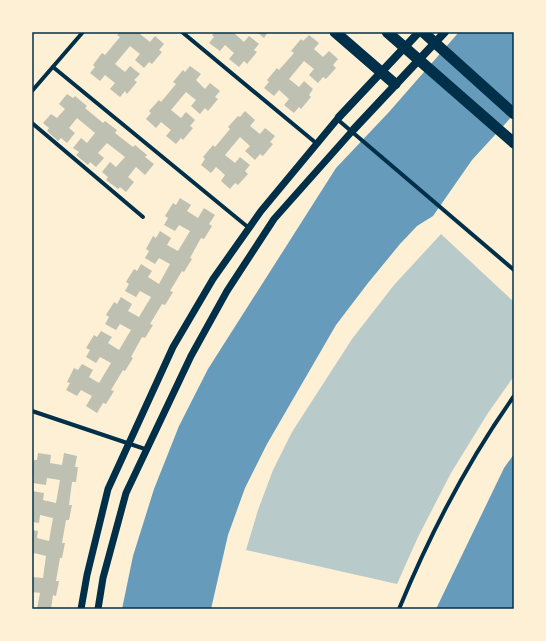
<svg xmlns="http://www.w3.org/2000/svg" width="546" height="641" viewBox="0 0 546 641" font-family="'DM Sans',sans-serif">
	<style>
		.green { fill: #b9caca }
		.water { fill: #669bbc }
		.building { fill: #bec0b2 }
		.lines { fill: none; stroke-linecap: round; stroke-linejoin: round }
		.minor { stroke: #003049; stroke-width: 4 }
		.tertiary { stroke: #003049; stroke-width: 7 }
		.secondary { stroke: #003049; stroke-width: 8 }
		.trunk { stroke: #003049; stroke-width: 11 }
		.neatline { fill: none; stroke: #003049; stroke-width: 1.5 }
	</style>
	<rect width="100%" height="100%" fill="#fdf0d5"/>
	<path class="green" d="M441,234L514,302V376L488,413L451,473L418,537L397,584L246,550L258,510L273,470L292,432L352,339L394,285Z"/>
	<g class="water">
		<path d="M459,32H514V114L472,160L433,216L417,226L400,244L368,283L336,325L267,444L245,488L228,535L211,609H122L133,556L154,489L179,426L208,369L336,168L389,112Z"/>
		<path d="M514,454V609H436L504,468Z"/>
	</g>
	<g class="building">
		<path d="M120,32H141L140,34L150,42L155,36L164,44L159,50L162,52L152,64L149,62L144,68L135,60L140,54L130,46L115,64L125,72L130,66L140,74L134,80L137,82L127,94L125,91L120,97L110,89L115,83L105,75L100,81L90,73L95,67L93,65L102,53L105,55L120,37L117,35Z"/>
		<path d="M215,32H236L234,33L244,42L249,36L259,44L254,50L257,52L247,64L244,61L239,67L229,59L234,53L225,45L220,51L209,43L214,37L212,35Z"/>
		<path d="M257,32H268L264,38Z"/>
		<path d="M309,35L319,43L314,49L323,57L329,51L338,59L333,65L336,68L326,79L323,77L318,83L309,75L314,69L304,61L289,79L299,87L304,81L313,89L309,95L311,97L301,109L299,107L294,113L284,105L289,99L279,90L274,96L264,88L269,82L267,80L277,68L279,70L294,53L291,51L301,39L303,41Z"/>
		<path d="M190,66L201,74L196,80L205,89L210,83L220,91L215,97L218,99L208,111L205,108L200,114L191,106L196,100L186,92L171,110L181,118L186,112L195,120L190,126L193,128L183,140L181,138L176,144L166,136L171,130L161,122L156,128L146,119L151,113L149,111L159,100L161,102L176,84L173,82L183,70L185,72Z"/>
		<path d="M67,94L73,98L75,96L87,106L85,108L103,123L105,121L117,130L115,133L133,147L135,145L147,155L145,157L154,164L145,175L136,167L128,177L134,182L126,192L120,187L118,189L106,180L108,177L102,172L110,162L116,167L125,157L107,143L98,153L104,158L96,167L90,162L88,165L76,155L79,152L73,148L81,138L87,143L95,133L77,118L69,128L75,133L67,143L61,138L58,141L47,131L49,128L43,123L51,114L57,118L65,109L59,104Z"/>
		<path d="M245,111L255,120L250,126L260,134L265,128L275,136L270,142L273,144L263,156L260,154L255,160L245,151L250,146L240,137L225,155L235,163L240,157L250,165L245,171L248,174L238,185L235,183L230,189L221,181L225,175L216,167L211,173L201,165L205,159L203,157L213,145L215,147L230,129L228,127L238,116L240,117Z"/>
		<path d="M180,198L191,205L187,211L198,218L204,208L215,215L209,224L212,226L204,239L201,238L190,258L192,259L184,272L182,271L170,291L173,292L165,305L162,304L150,324L153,325L145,338L142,337L131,357L133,358L125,371L123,370L111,390L114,391L106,404L103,403L97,413L86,406L92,396L81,390L77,396L66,390L70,383L67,382L74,368L78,370L82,364L93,370L89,377L99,383L111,363L100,357L96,363L86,357L90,350L86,348L94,335L97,337L101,331L112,337L108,343L119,350L131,330L120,324L116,330L105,324L109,317L106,315L114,302L117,304L121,297L132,304L128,311L139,317L151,297L140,291L136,297L125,291L129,284L126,282L134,269L137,271L141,264L152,271L148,277L159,284L170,264L159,258L155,264L145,258L149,251L146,249L153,236L156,238L160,231L171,238L167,245L178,251L190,231L179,225L175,231L164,225L168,218L165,216L173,203L176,205Z"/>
		<path d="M38,453L51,455L50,463L62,465L64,453L77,456L75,467H78L76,482H72L69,505H72L69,520H66L62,543H65L62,558H60L56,581H59L56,596L53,595L51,609H37L40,593L32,592V577L43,578L46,556L34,553L32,560V530L38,531L37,538L49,541L53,518L40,515L39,523L32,522V491L44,493L43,500L56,503L60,480L47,478L46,485L33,483L34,476L32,475V469L34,460H37Z"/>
	</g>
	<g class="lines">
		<g class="minor">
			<path d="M182,32L316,143"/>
			<path d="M53,67L249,228"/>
			<path d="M32,91L83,32"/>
			<path d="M337,119L514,270"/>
			<path d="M32,123L143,217"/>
			<path d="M32,411L145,449"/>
			<path d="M399,609C430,534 467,462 514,396"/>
		</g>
		<g class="tertiary">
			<path d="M81,609L87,575L108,489L173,347L213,279L261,211L339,117"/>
			<path d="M98,609L103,578L126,493L191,356L227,291L274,219L354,129"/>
		</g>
		<g class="secondary">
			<path d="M339,117L419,32"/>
			<path d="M354,129L445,32"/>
		</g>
		<g class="trunk">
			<path d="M335,32L395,84"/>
			<path d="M387,32L514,143"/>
			<path d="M423,32L514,114"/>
		</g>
	</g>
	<rect width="546" height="641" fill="none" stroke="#fdf0d5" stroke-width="66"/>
	<rect x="33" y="33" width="480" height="575" class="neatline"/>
</svg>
